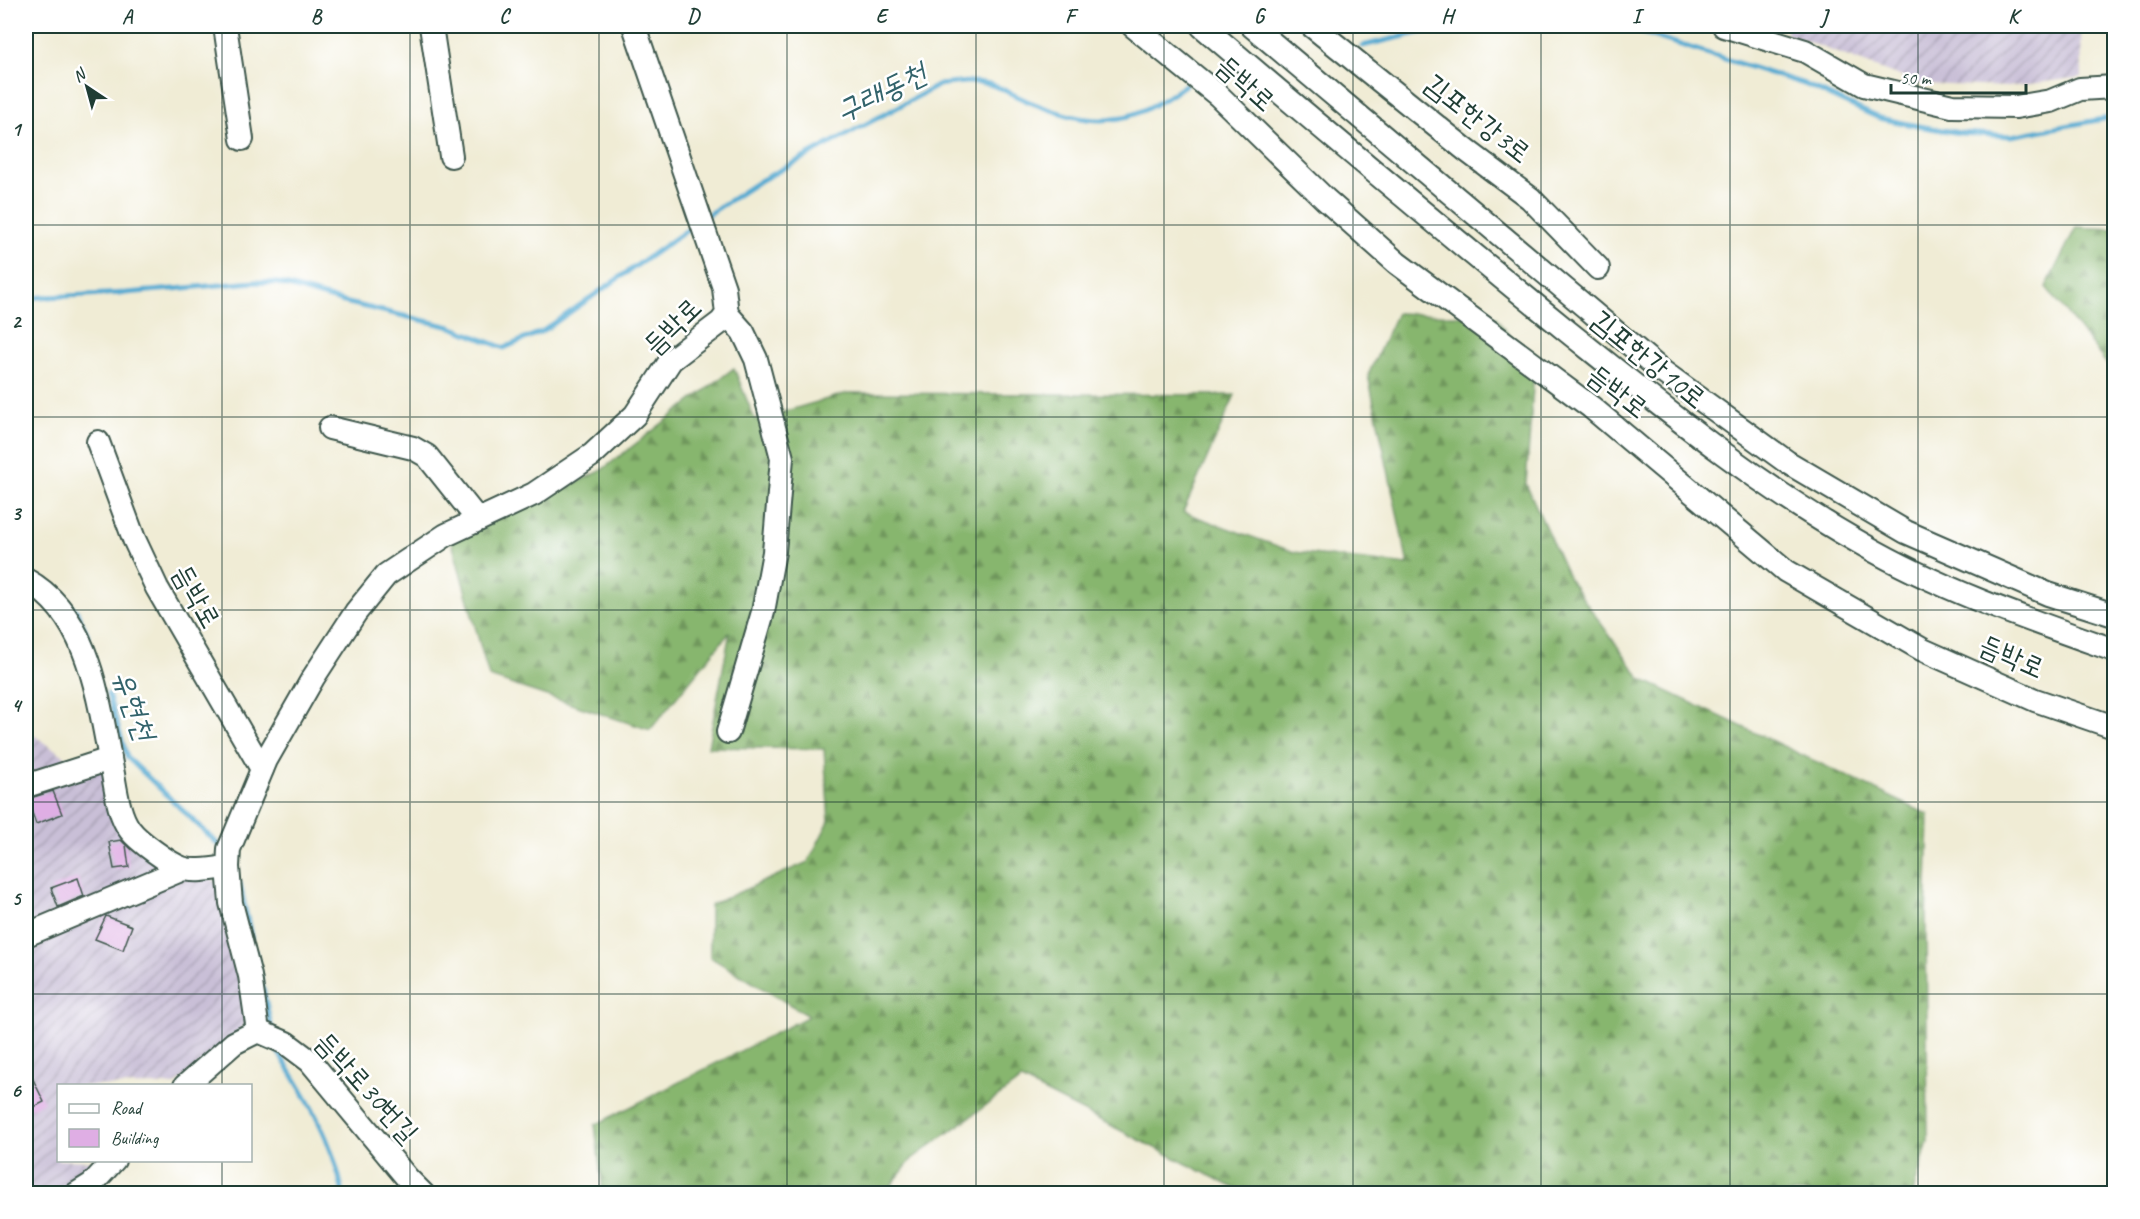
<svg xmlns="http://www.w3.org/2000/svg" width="2140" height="1219" viewBox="0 0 2140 1219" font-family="Caveat,'Poor Story',sans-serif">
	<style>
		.industrial { fill: url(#industrial-furrows) }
		.forest { fill: url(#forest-firs); stroke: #537a51; stroke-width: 1.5 }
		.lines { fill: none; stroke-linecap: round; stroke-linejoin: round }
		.stream { stroke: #54aad1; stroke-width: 5 }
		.building { fill: #dfaee4 }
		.minor-casing { stroke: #3e574c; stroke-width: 26 }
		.minor { stroke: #fff; stroke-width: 22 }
		.grid { fill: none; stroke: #1f3d34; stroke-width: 1.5; stroke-opacity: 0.55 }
		.labels { text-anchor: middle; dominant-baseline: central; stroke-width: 5; stroke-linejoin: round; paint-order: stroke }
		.street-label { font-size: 28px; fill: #1f3d34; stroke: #fff }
		.water-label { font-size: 30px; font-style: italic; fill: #32636b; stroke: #fff }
		.neatline { fill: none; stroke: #1f3d34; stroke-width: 2 }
		.grid-label { font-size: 20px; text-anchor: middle; font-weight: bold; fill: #1f3d34 }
	</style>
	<defs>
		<pattern id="industrial-furrows" width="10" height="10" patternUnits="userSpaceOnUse" patternTransform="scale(1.5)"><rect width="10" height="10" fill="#c9bfd7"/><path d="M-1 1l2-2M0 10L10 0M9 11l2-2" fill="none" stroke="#a39caf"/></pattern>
		<pattern id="forest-firs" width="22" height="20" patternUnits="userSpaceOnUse" patternTransform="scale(1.5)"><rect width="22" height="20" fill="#87b66e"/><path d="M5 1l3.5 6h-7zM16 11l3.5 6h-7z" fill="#6e955b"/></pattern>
	</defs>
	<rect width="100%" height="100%" fill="#fff"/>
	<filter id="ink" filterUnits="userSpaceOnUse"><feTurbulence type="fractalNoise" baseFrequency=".0167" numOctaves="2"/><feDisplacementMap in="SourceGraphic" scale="12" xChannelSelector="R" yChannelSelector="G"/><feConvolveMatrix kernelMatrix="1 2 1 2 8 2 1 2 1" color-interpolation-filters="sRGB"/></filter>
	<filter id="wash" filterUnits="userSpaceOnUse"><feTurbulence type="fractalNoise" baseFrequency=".008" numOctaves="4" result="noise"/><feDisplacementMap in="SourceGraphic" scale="24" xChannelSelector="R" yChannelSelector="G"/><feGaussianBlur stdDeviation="1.35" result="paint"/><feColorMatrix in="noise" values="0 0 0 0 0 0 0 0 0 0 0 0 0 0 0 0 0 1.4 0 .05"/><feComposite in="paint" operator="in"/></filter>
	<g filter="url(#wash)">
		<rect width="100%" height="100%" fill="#f0ecd5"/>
		<g class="industrial">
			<path d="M1784,26H2081L2082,77L2008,87L1921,84L1787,34Z"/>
			<path d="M26,730L75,763L100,755L117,820L216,882L248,1015L245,1024L235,1033L175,1085L58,1086V1160L105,1161L74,1187L61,1193H26Z"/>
		</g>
		<g class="forest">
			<path d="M2076,227L2114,229V373L2046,287Z"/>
			<path d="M1397,313L1496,317L1534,373L1526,484L1569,579L1641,679L1929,815L1926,922L1928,1142L1913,1193H1244L1021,1080L912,1159L885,1193L764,1194L763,1189L758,1194L603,1193L595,1125L809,1016L710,957V905L808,862L829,821L824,749L708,747L730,632L650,730L489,677L451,539L599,472L734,368L755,420L848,393L1235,395L1183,512L1294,552L1408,565L1368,375Z"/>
		</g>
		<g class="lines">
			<g class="stream">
				<path d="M1621,26L1804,84L1879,118L1918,126L1960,133L2011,136L2114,117"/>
				<path d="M1362,46L1448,26"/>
				<path d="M706,216L758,182L939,85C955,83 973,80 989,84C1002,88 1015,96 1027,101C1094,128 1125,129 1185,85"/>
				<path d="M26,298L126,293L255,282L278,283L344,302L451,327L504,348L543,331L696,224"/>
				<path d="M57,591L77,612L88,636"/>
				<path d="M108,694L127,757L221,847"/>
				<path d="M240,884L251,937"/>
				<path d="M255,952L271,1026"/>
				<path d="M275,1047C306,1096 332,1136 343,1194"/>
			</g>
		</g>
		<g id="blocks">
			<g class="building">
				<path d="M53,791L62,814L36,824L27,799Z"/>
				<path d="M121,840L126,845L129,867L114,869L109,842Z"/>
				<path d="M78,878L84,896L58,907L51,888Z"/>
				<path d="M106,916L132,926L123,950L95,939Z"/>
				<path d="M26,1065L44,1102L26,1111Z"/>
			</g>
		</g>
	</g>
	<g filter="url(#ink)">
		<use href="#blocks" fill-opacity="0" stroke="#3e574c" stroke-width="1.5"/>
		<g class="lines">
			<g class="minor-casing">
				<g id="minor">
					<path d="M225,26L242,139"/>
					<path d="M431,26L451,156"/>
					<path d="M1133,26L1219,96L1325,199L1397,263L1591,407L1786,571L1923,650L2035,700L2114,727"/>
					<path d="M1202,26C1323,129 1444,231 1567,331C1662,407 1755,484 1862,544C1941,590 2029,620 2114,650"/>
					<path d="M1252,26L1663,372L1787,462L1906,532L2048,594L2114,615"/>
					<path d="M1312,26L1466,150L1530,198L1598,268"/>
					<path d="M1724,26L1805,51L1864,85L1952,106L2016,107L2051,101L2080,89L2114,87"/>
					<path d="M727,314L743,332L756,359L782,458L774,552L763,612L728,732"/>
					<path d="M330,428L413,448L427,456L478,520"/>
					<path d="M98,442L134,539L157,588L262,769"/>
					<path d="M26,580C92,616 99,707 113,774C116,791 119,816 130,830C138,841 170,864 182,868C194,873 215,868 228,867"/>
					<path d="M26,786L110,759"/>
					<path d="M26,935L183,869"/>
					<path d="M258,1031L286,1043L310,1061L408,1179L423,1194"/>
					<path d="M185,1086L234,1043L258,1031L250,976L231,903L228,867L229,849L266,760L313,678L356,612L386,575L446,535L534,494L592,455L635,415L671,360L721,322L727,314L724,288L634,26"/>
					<path d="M76,1194L92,1184L114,1160"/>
				</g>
			</g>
			<use href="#minor" class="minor"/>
		</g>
	</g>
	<path class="grid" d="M222,26V1086M410,26V1194M599,26V1194M787,26V1194M976,26V1194M1164,26V1194M1353,26V1194M1541,26V1194M1730,26V1194M1918,26V1194M26,225H2114M26,417H2114M26,610H2114M26,802H2114M26,994H2114M222,1160V1194"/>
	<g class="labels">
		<g class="street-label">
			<text transform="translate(1246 83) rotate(42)">듬박로</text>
			<text transform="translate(1478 118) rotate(38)">김포한강3로</text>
			<text transform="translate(672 326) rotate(-44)">듬박로</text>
			<text transform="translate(1649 359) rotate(39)">김포한강10로</text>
			<text transform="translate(1618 391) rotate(38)">듬박로</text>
			<text transform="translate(197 596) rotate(61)">듬박로</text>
			<text transform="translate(2012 656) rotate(24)">듬박로</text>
			<text transform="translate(367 1087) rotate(48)">듬박로30번길</text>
		</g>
		<g class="water-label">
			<text transform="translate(881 92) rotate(-26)">구래동천</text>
			<text transform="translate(134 705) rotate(70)">유현천</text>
		</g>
	</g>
	<rect width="2140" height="1219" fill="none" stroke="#fff" stroke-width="66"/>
	<rect x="57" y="1084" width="195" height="78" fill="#ffffff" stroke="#a5b1ae" stroke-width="1.5"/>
	<rect x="69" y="1104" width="30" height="9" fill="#ffffff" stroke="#a5b1ae" stroke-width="1.5"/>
	<text x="111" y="1114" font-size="18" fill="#1f3d34">Road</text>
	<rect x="69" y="1129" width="30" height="18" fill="#dfaee4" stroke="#a5b1ae" stroke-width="1.5"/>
	<text x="111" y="1144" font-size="18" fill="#1f3d34">Building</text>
	<g transform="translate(87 87) rotate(324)" stroke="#ffffff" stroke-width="4.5" paint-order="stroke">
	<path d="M0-4.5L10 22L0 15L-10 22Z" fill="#1f3d34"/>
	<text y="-9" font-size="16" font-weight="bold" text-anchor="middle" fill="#1f3d34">N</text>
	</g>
	<path d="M1891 84v9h135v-9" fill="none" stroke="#1f3d34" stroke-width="3"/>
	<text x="1900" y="84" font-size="18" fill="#1f3d34" stroke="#ffffff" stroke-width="4.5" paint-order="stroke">50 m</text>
	<rect x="33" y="33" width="2074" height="1153" class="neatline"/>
	<g class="grid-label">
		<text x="127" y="23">A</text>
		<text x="316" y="23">B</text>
		<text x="504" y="23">C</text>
		<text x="693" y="23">D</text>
		<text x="881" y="23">E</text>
		<text x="1070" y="23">F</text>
		<text x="1259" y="23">G</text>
		<text x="1447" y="23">H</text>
		<text x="1636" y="23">I</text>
		<text x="1824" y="23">J</text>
		<text x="2013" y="23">K</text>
		<text x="16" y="136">1</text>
		<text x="16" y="328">2</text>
		<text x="16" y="520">3</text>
		<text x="16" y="712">4</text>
		<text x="16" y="905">5</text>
		<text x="16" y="1097">6</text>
	</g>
</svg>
